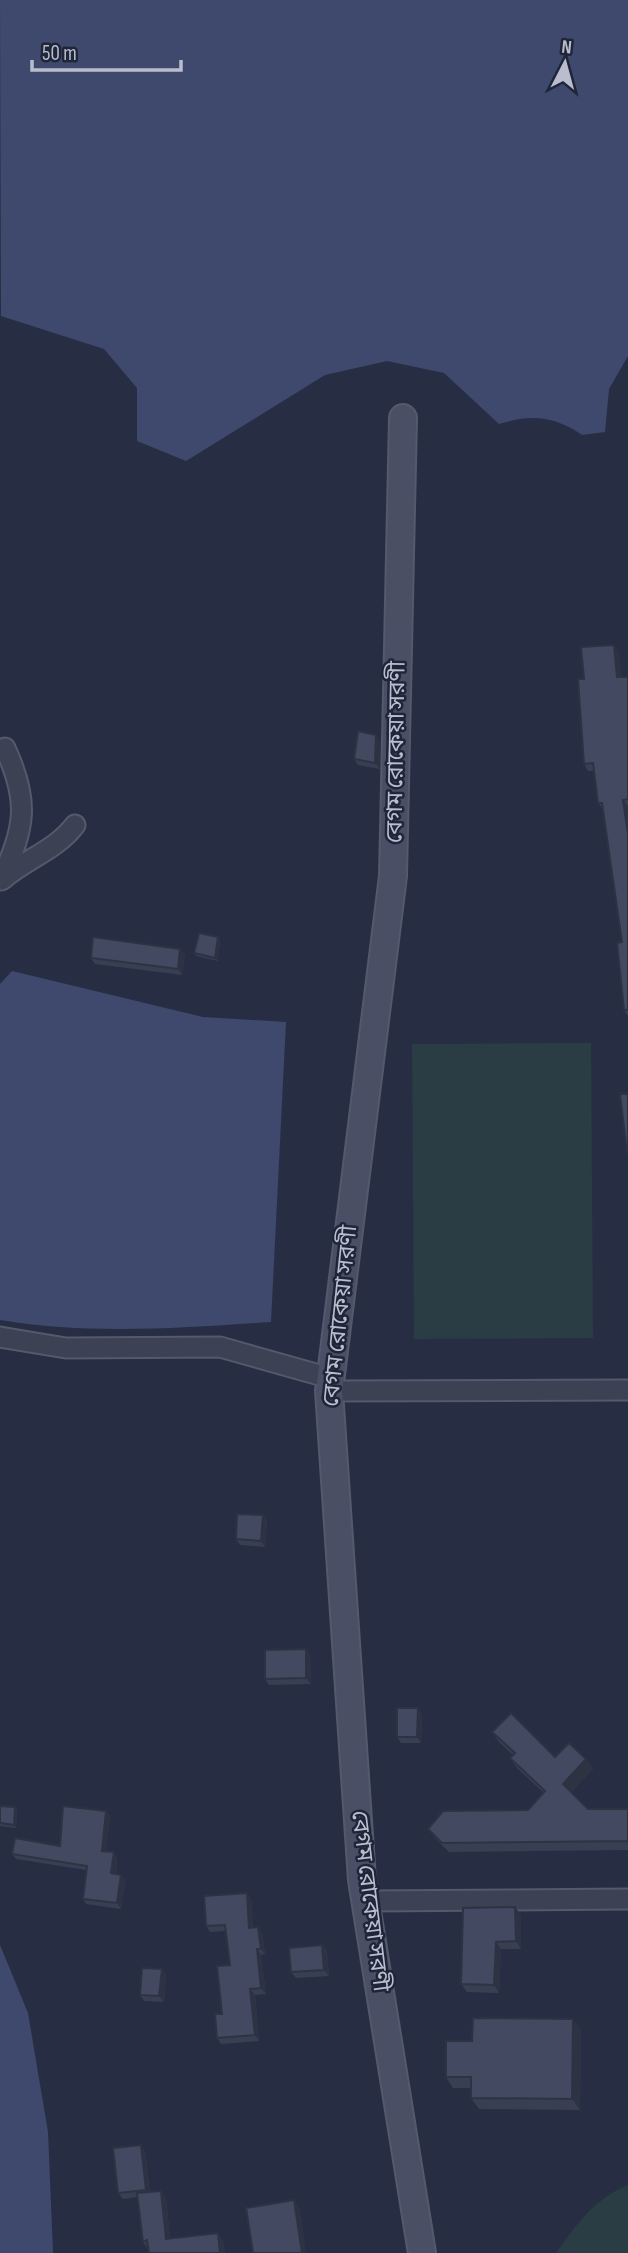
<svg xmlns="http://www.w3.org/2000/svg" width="628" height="2253" viewBox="0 0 628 2253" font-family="'Sofia Sans Condensed','Noto Sans Bengali',sans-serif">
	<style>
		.green { fill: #2a3d45 }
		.water { fill: #3e496d }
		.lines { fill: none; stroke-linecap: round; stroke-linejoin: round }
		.street-casing { stroke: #54596b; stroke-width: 23 }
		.secondary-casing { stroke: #54596b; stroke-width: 30 }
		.street { stroke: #3c4153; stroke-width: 19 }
		.secondary { stroke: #4a4f66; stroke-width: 26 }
		.wall { fill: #393f53 }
		.shaded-wall { fill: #2e3344 }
		.building { fill: #424961; stroke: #2e3344; stroke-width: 2 }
		.labels { text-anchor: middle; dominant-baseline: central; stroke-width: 5; stroke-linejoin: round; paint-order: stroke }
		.street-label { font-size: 23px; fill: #b9bdcd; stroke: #202639 }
	</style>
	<rect width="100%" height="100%" fill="#272e44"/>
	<g class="green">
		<path d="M591,1043L593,1338L414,1339L412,1044Z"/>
		<path d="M628,2185V2253H556C577,2224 594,2199 628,2185Z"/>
	</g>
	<g class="water">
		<path d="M0,0H628V356L609,389L605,432L582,435C554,416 531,414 499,424L444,373L387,361L325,375L186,461L137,441V388L104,349L1,316Z"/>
		<path d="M12,971L203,1017L286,1022L271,1322C181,1328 89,1335 0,1320V984Z"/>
		<path d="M0,1945L28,2013L48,2132L53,2253H0Z"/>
	</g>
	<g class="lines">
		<g class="street-casing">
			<g id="street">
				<path d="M3,879C26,859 56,850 75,825"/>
				<path d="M1,880C25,827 30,802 5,748"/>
				<path d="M0,1337L66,1348L220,1347L330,1378"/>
				<path d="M329,1391L628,1390"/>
				<path d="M367,1901L628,1899"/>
			</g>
		</g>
		<g class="secondary-casing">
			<path id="secondary" d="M403,418L393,876L329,1391L362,1880L422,2253"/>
		</g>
		<use href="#street" class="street"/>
		<use href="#secondary" class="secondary"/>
	</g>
	<g class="wall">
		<path d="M619,652L621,677L628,676V1016L624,1010L622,942L603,809L598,803L594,771H588L584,764Z"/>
		<path d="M380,741V769L358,765L354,759Z"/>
		<path d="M218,937L220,940L218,961L196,956L194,953Z"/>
		<path d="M180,949L185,955L182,975L95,964L91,958Z"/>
		<path d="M263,1515L267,1521L265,1547L240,1545L236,1539Z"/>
		<path d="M310,1655L311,1684L269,1685L265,1679Z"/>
		<path d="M418,1708L422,1714L421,1743H401L397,1737Z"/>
		<path d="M492,1732L555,1757L586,1759L593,1769L571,1792L588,1809H628V1850L449,1852L435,1838L428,1829L528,1810L544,1793L517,1768L510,1758L513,1755L499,1742Z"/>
		<path d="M0,1806L15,1807L17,1810L16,1828L0,1826Z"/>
		<path d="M106,1811L110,1816L106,1851L117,1857L116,1874L121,1875L125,1880L121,1909L86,1904L83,1899L86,1870L16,1859L12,1854L60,1846Z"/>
		<path d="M251,1898L253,1928L262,1933L265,1954L261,1955L266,1994L255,1995L259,2041L221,2044L217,2038L222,2014L230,1965L225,1931L210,1932L206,1926Z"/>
		<path d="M463,1908L521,1915V1949H501L499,1993L467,1992L461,1984Z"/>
		<path d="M322,1945L327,1951L329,1976L296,1978L291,1972Z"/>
		<path d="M162,1969L166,1975L164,2002L144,2001L140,1995Z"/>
		<path d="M581,2030L580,2110L479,2109L471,2098V2088H453L446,2077L472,2041Z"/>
		<path d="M145,2151L150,2192L161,2191L166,2198L170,2238L223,2241L225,2253H149L148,2249L143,2242L138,2197L123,2199L118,2193Z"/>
	</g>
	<g class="shaded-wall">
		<path d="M614,645L619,652L622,684L617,677Z"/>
		<path d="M376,735L380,741V769L375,763Z"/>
		<path d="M623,800L628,806V834Z"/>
		<path d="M218,937L220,940L218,961L215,958Z"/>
		<path d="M180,949L185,955L182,975L178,969Z"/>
		<path d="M263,1515L267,1521L265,1547L261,1541Z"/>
		<path d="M306,1649L310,1655L311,1684L306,1678Z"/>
		<path d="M418,1708L422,1714L421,1743L417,1737Z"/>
		<path d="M586,1759L593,1769L570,1793L563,1784Z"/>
		<path d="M15,1807L17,1810L16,1828L14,1825Z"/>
		<path d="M106,1811L110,1816L106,1856L102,1851Z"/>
		<path d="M114,1852L117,1857L115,1879L111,1873Z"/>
		<path d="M121,1875L125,1880L121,1909L117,1903Z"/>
		<path d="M247,1893L251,1898L253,1934L249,1928Z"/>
		<path d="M515,1907L521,1915V1949L516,1941Z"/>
		<path d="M258,1927L262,1933L265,1954L261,1949Z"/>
		<path d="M496,1942L501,1949L499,1993L494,1985Z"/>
		<path d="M322,1945L327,1951L329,1976L324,1970Z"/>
		<path d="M257,1949L261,1955L266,1994L261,1988Z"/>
		<path d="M162,1969L166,1975L164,2002L159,1996Z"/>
		<path d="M250,1989L255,1995L259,2041L255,2035Z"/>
		<path d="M573,2019L581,2030L580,2110L572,2099Z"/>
		<path d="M141,2145L145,2151L150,2196L146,2190Z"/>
		<path d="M161,2191L166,2198L171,2246L166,2239Z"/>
		<path d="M294,2200L300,2209L306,2253H302Z"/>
		<path d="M218,2233L223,2241L225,2253H220Z"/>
	</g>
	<g class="building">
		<path d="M614,645L617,677H628V799L623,800L628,834V1010H624L617,943L622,942L602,803H598L593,763L584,764L578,679H584L581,647Z"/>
		<path d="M358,731L376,735L375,763L354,759Z"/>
		<path d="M199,933L218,937L215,958L194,953Z"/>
		<path d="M93,937L180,949L178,969L91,958Z"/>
		<path d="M620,1094H628V1153H627Z"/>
		<path d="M237,1514L263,1515L261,1541L236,1539Z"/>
		<path d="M306,1649V1678L265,1679V1650Z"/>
		<path d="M397,1708H418L417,1737H397Z"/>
		<path d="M511,1713L555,1757L569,1743L586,1759L563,1784L588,1809H628V1841L442,1843L428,1829L443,1811L528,1810L545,1791L510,1758L515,1753L492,1732Z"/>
		<path d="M0,1806L15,1807L14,1825L0,1823Z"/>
		<path d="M63,1806L106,1811L102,1851L114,1852L111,1873L121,1875L117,1903L83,1899L87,1866L12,1854L15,1838L60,1846Z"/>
		<path d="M247,1893L249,1928L258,1927L261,1949H257L261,1988L250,1989L255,2035L217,2038L215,2014H222L217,1966L230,1965L225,1925L206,1926L204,1896Z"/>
		<path d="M515,1907L516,1941L496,1942L494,1985L461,1984L463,1908Z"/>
		<path d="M322,1945L324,1970L291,1972L289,1948Z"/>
		<path d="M142,1968L162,1969L159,1996L140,1995Z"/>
		<path d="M473,2018L573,2019L572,2099L471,2098V2077H446V2041H472Z"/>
		<path d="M141,2145L146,2190L118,2193L113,2148Z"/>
		<path d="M161,2191L166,2239L218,2233L220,2253H149L147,2240L143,2242L137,2193Z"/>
		<path d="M294,2200L302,2253H253L246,2208Z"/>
	</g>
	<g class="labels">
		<g class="street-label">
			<text transform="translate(396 752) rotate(-89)">বেগম রোকেয়া সরণী</text>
			<text transform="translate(340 1316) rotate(-84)">বেগম রোকেয়া সরণী</text>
			<text transform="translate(370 1901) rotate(83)">বেগম রোকেয়া সরণী</text>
		</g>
	</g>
	<g transform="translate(565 63) rotate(6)" stroke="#202639" stroke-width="5" paint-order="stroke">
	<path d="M0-5L12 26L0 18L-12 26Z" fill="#b9bdcd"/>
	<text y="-10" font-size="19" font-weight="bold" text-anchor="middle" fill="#b9bdcd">N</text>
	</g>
	<path d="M32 60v10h149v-10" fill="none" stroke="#b9bdcd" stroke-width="3.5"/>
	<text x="42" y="60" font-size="21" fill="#b9bdcd" stroke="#202639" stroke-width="5" paint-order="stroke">50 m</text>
</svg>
